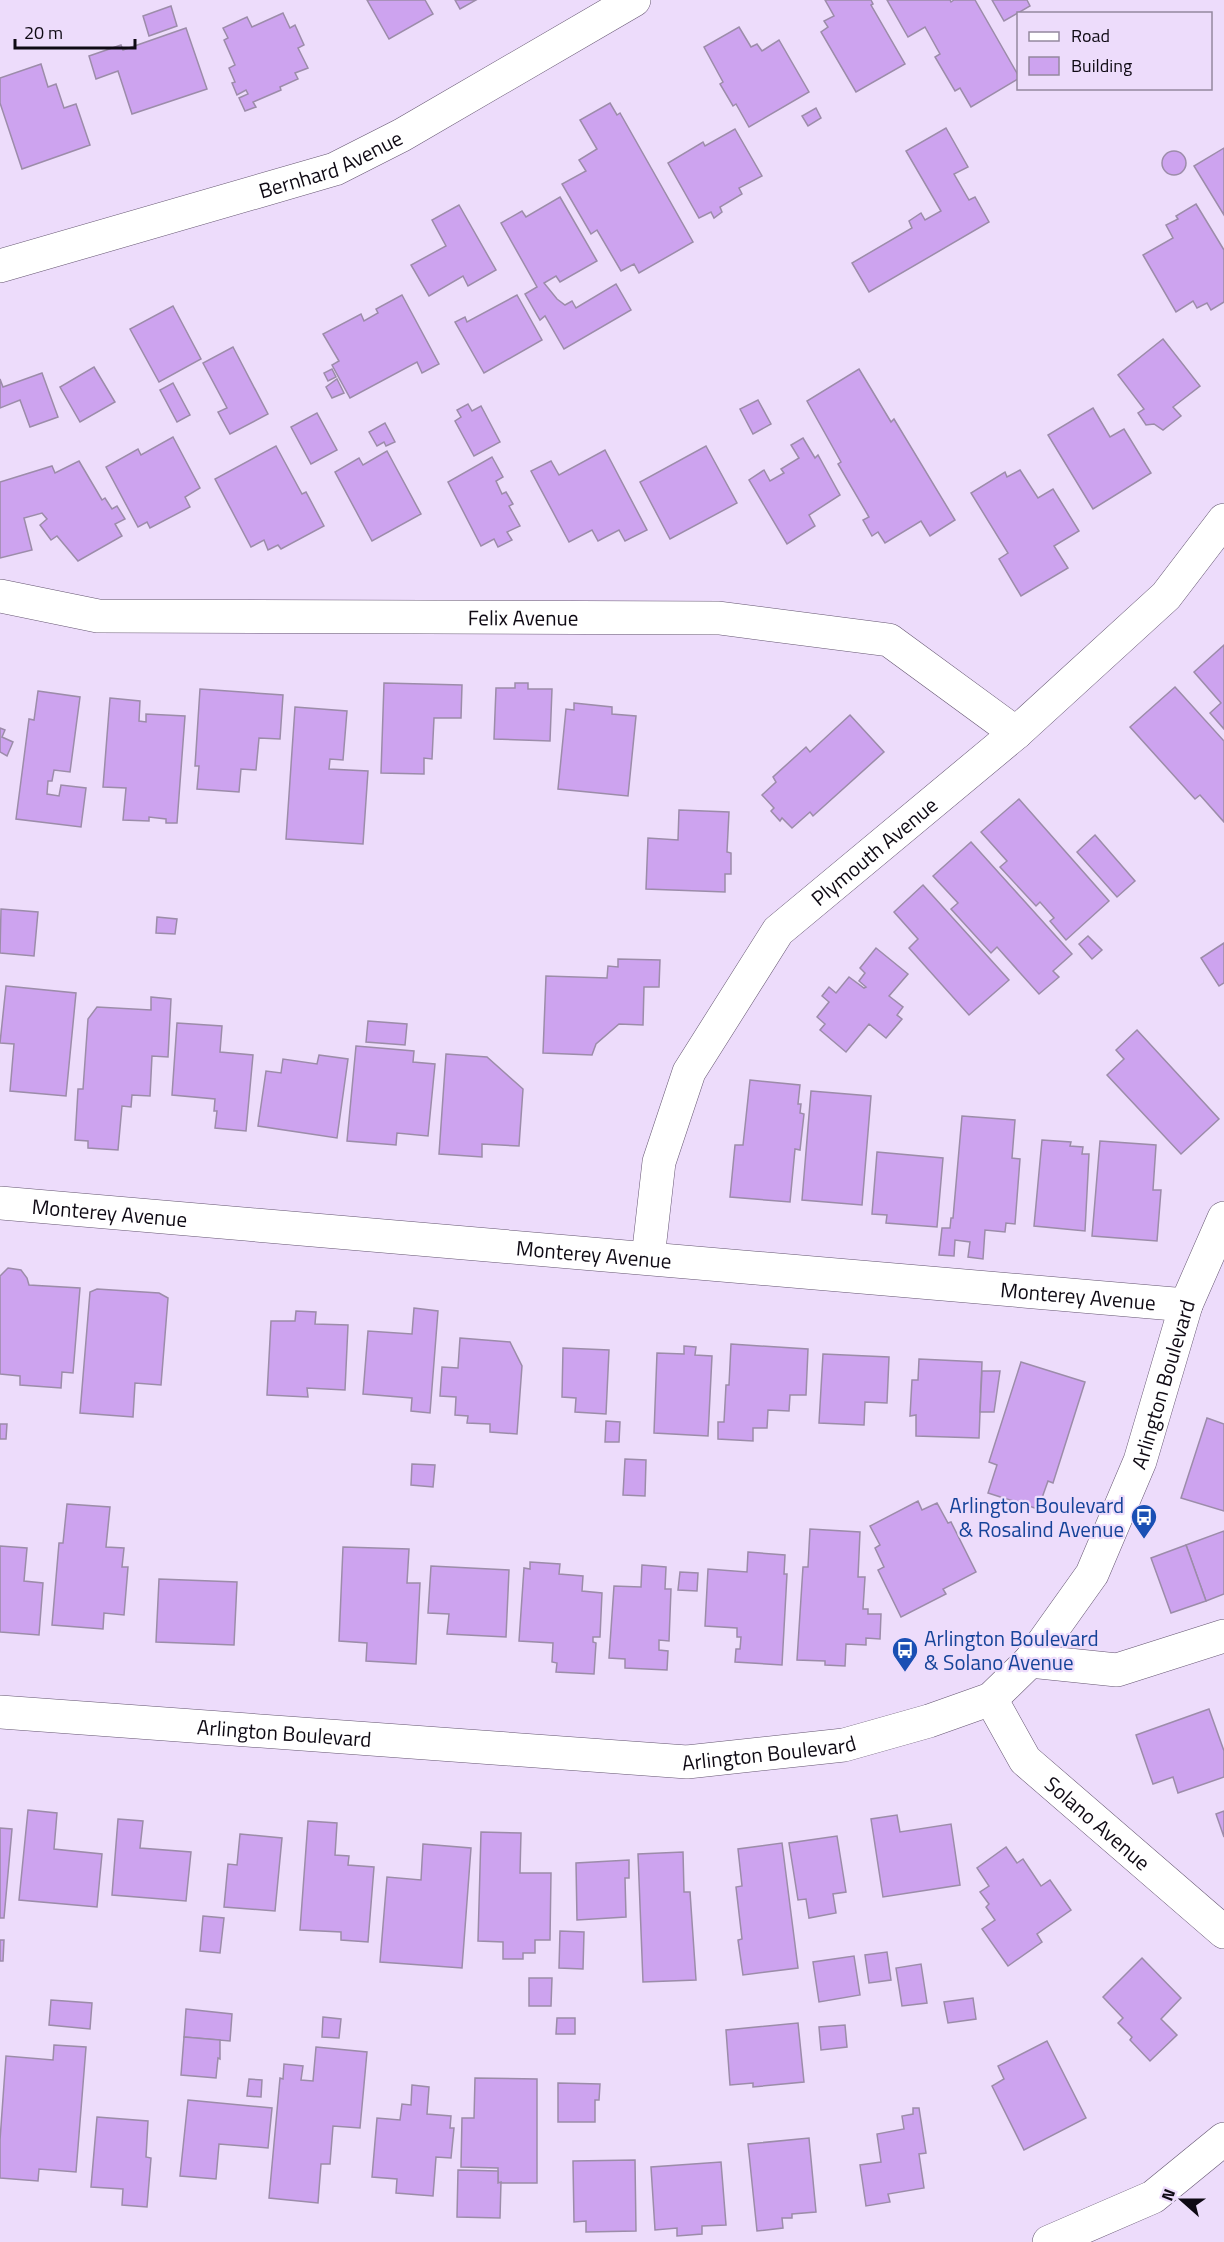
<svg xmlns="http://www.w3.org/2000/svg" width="1224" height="2242" viewBox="0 0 1224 2242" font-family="'Titillium Web',sans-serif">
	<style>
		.building { fill: #cda3ef; stroke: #9c8ca9; stroke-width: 1.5 }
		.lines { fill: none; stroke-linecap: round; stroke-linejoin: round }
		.street-casing { stroke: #645570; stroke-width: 34 }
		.secondary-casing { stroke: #645570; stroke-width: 34 }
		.street { stroke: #fff; stroke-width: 33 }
		.secondary { stroke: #fff; stroke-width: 33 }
		.labels { text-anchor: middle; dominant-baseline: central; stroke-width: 4.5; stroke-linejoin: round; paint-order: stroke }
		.street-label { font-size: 21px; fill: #0f0a14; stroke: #eddcfb }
		.transit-label { font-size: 21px; fill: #164399; stroke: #eddcfb; text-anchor: end }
	</style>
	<rect width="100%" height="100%" fill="#eddcfb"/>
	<g class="building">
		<path d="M367,0H425L433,14L389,39Z"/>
		<path d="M455,0H476L460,9Z"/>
		<path d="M825,0H871L873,4L871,5L905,64L856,92L821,32L828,27L824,21L834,16Z"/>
		<path d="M887,0H950L951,2L954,0H975L1018,75V79L971,107L960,88L955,91L935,57L940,54L925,27L908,37Z"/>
		<path d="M992,0H1027L1030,6L1004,21Z"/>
		<path d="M171,6L177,26L149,36L143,16Z"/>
		<path d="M283,13L290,28L295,25L304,45L298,48L308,68L295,73L298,79L280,87L281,90L253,102L256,107L245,111L239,98L248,94L246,90L237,95L232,83L235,82L229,68L235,65L224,40L228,38L223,28L247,17L252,27Z"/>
		<path d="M739,27L751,47L757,44L762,51L779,40L809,92L749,127L736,104L733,106L720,84L723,82L704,47Z"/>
		<path d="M186,28L207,89L132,114L118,71L96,79L89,56L121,45L123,50Z"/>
		<path d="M41,64L48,87L56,84L64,108L76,104L90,145L22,169L0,103V78Z"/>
		<path d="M610,103L617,115L620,113L693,242L639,273L634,264L621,271L597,230L591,234L562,184L586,171L579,160L597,149L580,120Z"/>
		<path d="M816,108L821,118L808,126L802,116Z"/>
		<path d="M946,128L968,167L954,174L969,200L975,197L989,222L869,292L852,263L912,228L909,221L921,213L925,220L941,211L906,151Z"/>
		<path d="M735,129L762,176L739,188L742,194L720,207L722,212L714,218L711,212L699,218L668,163L703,142L705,146Z"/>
		<path d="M1224,148V215L1194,166Z"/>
		<circle cx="1174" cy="163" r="12"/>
		<path d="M560,197L597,261L560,282L556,276L544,283L557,299L565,305L572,301L576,308L616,284L631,310L564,349L545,316L540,320L525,294L537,287L501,223L522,211L526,217Z"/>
		<path d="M1196,204L1224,250V302L1211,310L1207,303L1197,308L1193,301L1176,312L1143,255L1173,238L1166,225L1178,219L1176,216Z"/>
		<path d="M459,205L496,270L468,286L463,276L429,296L411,265L446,246L432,220Z"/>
		<path d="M402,295L439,364L422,373L417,362L350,398L332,365L339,361L323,334L361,314L364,321L378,313L376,309Z"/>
		<path d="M517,295L542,340L484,373L455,322L465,317L467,322Z"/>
		<path d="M173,306L201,359L159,382L130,329Z"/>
		<path d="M1163,339L1200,386L1173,407L1181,416L1163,430L1154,424L1146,425L1138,413L1144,409L1118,375Z"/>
		<path d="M233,347L268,414L230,434L218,412L227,408L203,363Z"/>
		<path d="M94,367L115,402L80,422L60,387Z"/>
		<path d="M332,369L336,377L328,381L324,373Z"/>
		<path d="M859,369L891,422L894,419L955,520L930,536L921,521L885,543L878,532L872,536L863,520L869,517L838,464L841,462L807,401Z"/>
		<path d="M42,373L58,417L30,427L20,400L0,408V379L3,387Z"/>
		<path d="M337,379L344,393L332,398L326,387Z"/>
		<path d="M173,383L190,415L177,422L160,390Z"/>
		<path d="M758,400L771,424L753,434L740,409Z"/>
		<path d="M468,404L472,411L481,406L500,442L474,456L455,421L461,417L457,410Z"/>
		<path d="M1093,408L1110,437L1124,429L1151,473L1093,509L1048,435Z"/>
		<path d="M317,413L337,450L311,464L291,427Z"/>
		<path d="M385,423L395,442L386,446L384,442L377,446L369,432Z"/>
		<path d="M173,437L200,488L185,497L190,507L150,528L147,522L138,527L106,467L138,449L141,455Z"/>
		<path d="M803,438L815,458L818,455L840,495L809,515L815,526L787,544L749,480L764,470L770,481L784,473L781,469L799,458L791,445Z"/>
		<path d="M276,446L302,494L306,492L324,526L281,549L278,545L268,550L264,540L251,547L215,479Z"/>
		<path d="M706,446L737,503L670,539L640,482Z"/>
		<path d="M605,450L647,530L625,541L619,530L598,541L592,530L569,542L531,471L551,461L559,475Z"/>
		<path d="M387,451L421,514L372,541L335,472L359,458L363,465Z"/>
		<path d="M492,457L503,477L496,481L502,494L506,492L513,504L509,506L520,526L507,532L512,540L498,547L494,539L481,546L448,482Z"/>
		<path d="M79,461L102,500L105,498L112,509L117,506L125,519L115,524L122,536L78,561L57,536L51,540L40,525L47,519L42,513L24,518L32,550L0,558V482L52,466L55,473Z"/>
		<path d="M1020,470L1038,498L1053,489L1079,531L1054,546L1068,568L1021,596L999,559L1008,553L971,493L1005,472L1007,477Z"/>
		<path d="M1224,645V729L1210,713L1221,703L1194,672Z"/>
		<path d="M384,683L462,685L461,718H434L432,759L424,758V774L381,773Z"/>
		<path d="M515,683H528V689H552L550,741L494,739L496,688H515Z"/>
		<path d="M1175,687L1224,741V822L1200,795L1195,799L1130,727Z"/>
		<path d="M200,689L283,695L280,739L259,738L256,770L241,769L239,792L197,789L199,766H195Z"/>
		<path d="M38,691L80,697L70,772L54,770L52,781H48L47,794L59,796L61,785L86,788L81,827L16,819L29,719L34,720Z"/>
		<path d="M110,698L140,701L139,721L146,722V714L185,716L177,823H166V819L149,817V821L123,820L126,788L103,787Z"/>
		<path d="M574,703L612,707V714L636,716L628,796L558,789L566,709L574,710Z"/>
		<path d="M295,707L347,711L343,760L330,759L329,769L368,771L363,844L286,839Z"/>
		<path d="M850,715L884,752L813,816L810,812L792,828L782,818L780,821L771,811L774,808L762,795L776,782L773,777L806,747L810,752Z"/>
		<path d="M0,728L5,730L2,737L13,742L7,756L0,752Z"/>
		<path d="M1019,799L1109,901L1066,940L1050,921L1054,918L1040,902L1036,906L1000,867L1007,861L981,832Z"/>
		<path d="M679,810L729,812L727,852L731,853V874H725V892L646,889L648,838L678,840Z"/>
		<path d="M1095,835L1135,881L1117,897L1077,852Z"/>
		<path d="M971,842L1072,954L1053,971L1059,977L1039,994L997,947L991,953L951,909L958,903L933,876Z"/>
		<path d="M923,885L1009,980L969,1015L909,948L918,939L894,912Z"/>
		<path d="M1,909L38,912L34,956L0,953Z"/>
		<path d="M157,917L177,919L175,934L156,933Z"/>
		<path d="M1088,936L1102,950L1092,959L1079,944Z"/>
		<path d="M1224,943V983L1219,986L1201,958Z"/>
		<path d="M876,948L908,974L889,996L903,1007L897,1015L902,1019L886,1038L869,1024L846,1052L820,1030L825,1024L817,1017L829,1002L822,996L829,987L836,993L849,977L864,988L866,987L859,981L865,973L860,968Z"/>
		<path d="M618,959L660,960L659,987H644L643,1025L619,1024L596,1044L592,1055L543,1053L546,976L607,978L608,966L618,967Z"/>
		<path d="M6,986L76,993L66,1096L10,1091L14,1044L0,1043Z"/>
		<path d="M151,997L171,999L168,1057L152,1056L150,1096L132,1095L131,1107L122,1106L118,1150L88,1148V1141L75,1140L78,1089H83L88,1019L97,1007L151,1010Z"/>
		<path d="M368,1021L407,1024L405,1045L366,1042Z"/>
		<path d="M177,1023L222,1026L220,1052L253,1055L246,1131L215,1128L217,1111H214L215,1099L172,1095Z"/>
		<path d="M1137,1030L1219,1119L1181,1154L1107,1075L1124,1059L1116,1050Z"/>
		<path d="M356,1046L414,1051L413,1062L435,1064L428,1136L397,1133L396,1145L347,1141Z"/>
		<path d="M446,1054L487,1057L523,1089L519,1146L482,1144V1157L439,1154Z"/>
		<path d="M319,1055L348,1059L337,1138L258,1126L266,1071L281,1073L283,1059L317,1064Z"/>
		<path d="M750,1080L800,1085L798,1104H801L800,1113L804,1114L800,1150L795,1149L790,1202L730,1197L735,1145H743Z"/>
		<path d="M811,1091L871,1096L862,1205L802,1200Z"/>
		<path d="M962,1116L1015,1120L1012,1158L1020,1159L1015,1224L1006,1223L1005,1232L985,1230L983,1259L968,1257L970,1242L955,1240L954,1256L939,1255L942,1228H950L951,1218H953Z"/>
		<path d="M1042,1140L1071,1142L1070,1146L1083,1147L1082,1154H1089L1085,1231L1034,1226Z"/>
		<path d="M1100,1141L1156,1145L1153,1190H1161L1157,1241L1092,1236Z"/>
		<path d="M877,1152L943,1158L937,1227L886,1223L887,1215L872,1214Z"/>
		<path d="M8,1268L21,1270L27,1278L29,1285L80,1288L73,1373L62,1372L61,1388L20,1385V1376L0,1374V1276Z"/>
		<path d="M97,1289L159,1293L168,1298L161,1385L135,1383L133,1417L80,1413L90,1292Z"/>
		<path d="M414,1308L438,1311L430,1413L411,1411L412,1398L363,1394L368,1331L412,1334Z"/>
		<path d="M296,1311L316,1312L315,1324L348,1325L345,1390L307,1388L308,1397L267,1395L271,1321H295Z"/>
		<path d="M460,1338L510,1342L522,1366L517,1434L490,1432V1424L467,1423L468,1416L455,1415L456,1397L440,1396L442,1367L458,1368Z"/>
		<path d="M731,1344L808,1349L806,1395H790L789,1411L768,1410L767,1428H753V1441L718,1439V1422H724L726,1385H729Z"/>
		<path d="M684,1346L696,1347L695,1355L712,1356L708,1436L654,1433L657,1353L684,1354Z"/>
		<path d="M563,1348L609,1350L606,1414L575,1412L576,1398L562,1397Z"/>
		<path d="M823,1354L889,1357L887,1403L865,1402L864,1425L819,1423Z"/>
		<path d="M919,1359L982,1362L979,1438L916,1436V1415L910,1416L912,1380H918Z"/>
		<path d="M1021,1362L1085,1382L1053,1483L1048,1481L1038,1509L988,1493L997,1465L989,1462Z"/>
		<path d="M982,1371H1000L994,1412H980Z"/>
		<path d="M1207,1418L1224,1424V1511L1181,1498Z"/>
		<path d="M606,1421L620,1422L619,1442H605Z"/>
		<path d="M0,1424H7L6,1439H0Z"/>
		<path d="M625,1459L646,1460L645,1496L623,1495Z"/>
		<path d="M412,1464L435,1465L433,1487L411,1485Z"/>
		<path d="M918,1501L922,1510L937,1503L948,1523L951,1522L976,1572L943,1589L946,1594L901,1617L878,1570L884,1567L875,1548L880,1545L870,1526Z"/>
		<path d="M67,1504L110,1507L106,1547L124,1548L122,1567H128L124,1615L104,1613L103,1629L52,1625L59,1543H63Z"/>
		<path d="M810,1529L860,1532L858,1577H865L863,1609H868V1614H881L880,1639L866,1638V1645L846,1644L845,1666L825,1665V1661L797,1660L803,1567H808Z"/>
		<path d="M1224,1531V1594L1206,1601L1186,1545Z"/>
		<path d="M1186,1545L1206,1601L1171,1613L1151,1558Z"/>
		<path d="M0,1546L27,1548L24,1581L43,1583L39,1635L0,1632Z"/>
		<path d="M343,1547L409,1549L407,1583H420L416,1664L366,1661L367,1643L339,1641Z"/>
		<path d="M748,1552L785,1555L784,1574H787L782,1665L735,1662L736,1649H740L741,1637H737V1628L705,1626L708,1569L747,1572Z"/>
		<path d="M530,1562L560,1564L559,1574L583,1576L582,1591L602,1593L600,1637H593V1642L596,1643L594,1674L556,1672L557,1663L552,1662L553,1643L519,1641L524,1568L530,1569Z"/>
		<path d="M642,1565L666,1567L665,1589H671L669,1641L659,1640V1650L668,1651L667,1670L625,1668V1659L609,1658L614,1586L641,1587Z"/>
		<path d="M431,1566L509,1570L506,1637L447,1634L449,1614L428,1613Z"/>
		<path d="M680,1572L698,1573L697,1591L678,1590Z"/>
		<path d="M159,1579L237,1582L234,1645L156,1642Z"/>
		<path d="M1209,1709L1224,1751V1777L1178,1793L1173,1777L1153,1784L1136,1735Z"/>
		<path d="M28,1810L57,1813L54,1849L102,1854L97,1907L19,1900Z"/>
		<path d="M1224,1811V1837L1216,1814Z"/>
		<path d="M897,1815L900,1832L951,1824L960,1885L883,1897L871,1819Z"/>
		<path d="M118,1819L143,1821L140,1848L191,1852L186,1901L112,1895Z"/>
		<path d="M308,1821L337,1823L335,1855L349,1856L348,1865L374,1867L368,1942L341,1940V1932L300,1930Z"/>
		<path d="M0,1828L12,1829L4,1918H0Z"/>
		<path d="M481,1832L521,1833L520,1873H551L550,1940H535V1953H523V1959H503V1942L478,1941Z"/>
		<path d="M240,1834L282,1838L275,1911L224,1907L228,1864L237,1865Z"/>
		<path d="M837,1836L846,1892L833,1894L836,1913L809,1918L806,1899L798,1900L789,1843Z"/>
		<path d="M782,1843L798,1968L743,1975L738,1940L742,1939L736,1887L742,1886L738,1849Z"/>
		<path d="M423,1844L471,1848L462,1968L380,1962L387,1877L421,1880Z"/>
		<path d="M1006,1847L1017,1863L1023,1859L1041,1886L1050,1880L1071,1910L1037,1934L1042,1942L1008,1966L982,1929L995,1920L986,1907L989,1904L980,1892L989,1886L977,1868Z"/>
		<path d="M683,1852L684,1892H690L696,1980L643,1982L638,1854Z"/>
		<path d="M629,1860V1878H625L626,1917L577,1920L576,1863Z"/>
		<path d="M203,1916L224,1918L220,1953L200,1951Z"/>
		<path d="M560,1931L584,1932L583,1969L559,1968Z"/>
		<path d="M0,1940H4L3,1961H0Z"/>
		<path d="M887,1952L891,1980L869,1983L865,1955Z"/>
		<path d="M854,1956L860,1995L819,2002L813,1962Z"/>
		<path d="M1142,1958L1181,1998L1161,2019L1177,2035L1150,2061L1130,2040L1132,2037L1118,2023L1123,2018L1103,1997Z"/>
		<path d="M921,1964L927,2003L902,2006L896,1968Z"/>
		<path d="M529,1978H552L551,2006H529Z"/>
		<path d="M973,1998L976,2019L948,2023L944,2002Z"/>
		<path d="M51,2000L92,2003L90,2029L49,2025Z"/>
		<path d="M186,2009L232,2014L230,2041L184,2037Z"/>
		<path d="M323,2017L341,2019L339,2038L322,2037Z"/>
		<path d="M557,2018H575V2034H556Z"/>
		<path d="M798,2023L804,2082L753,2087V2083L730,2085L726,2030Z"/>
		<path d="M845,2025L847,2047L821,2050L819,2027Z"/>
		<path d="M184,2037L220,2040V2059L218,2058L216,2078L181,2075Z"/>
		<path d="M1047,2041L1086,2118L1024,2150L992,2086L1004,2079L998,2066Z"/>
		<path d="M54,2045L86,2047L76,2172L39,2169L38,2181L0,2178V2140L6,2056L53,2060Z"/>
		<path d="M316,2047L367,2052L360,2128L333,2126L330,2164H321L318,2203L269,2198L280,2078L283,2079L284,2064L303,2066L301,2080L313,2081Z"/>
		<path d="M475,2078L537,2079V2183H498V2168L461,2167L462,2118H474Z"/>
		<path d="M249,2079L262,2080L261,2097L247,2096Z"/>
		<path d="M558,2083L600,2084L599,2100H595V2122H558Z"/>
		<path d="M412,2085L429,2087L427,2114L451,2116L450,2128H454L451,2158L436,2157L433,2196L396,2193L397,2179L372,2177L377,2118L400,2120L402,2104L411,2105Z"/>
		<path d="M188,2100L272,2108L268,2148L219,2144L216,2179L180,2176Z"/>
		<path d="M913,2108H919L926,2153L919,2154L924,2188L888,2194L890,2202L866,2206L860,2165L881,2162L877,2134L904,2129L902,2116L913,2114Z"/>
		<path d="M97,2117L148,2121L146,2157L151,2158L147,2207L122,2205L123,2189L91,2187Z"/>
		<path d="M809,2138L816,2212L792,2214V2218H782L783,2228L757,2231L748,2144Z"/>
		<path d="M635,2160L636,2231L586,2232V2221L574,2222L573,2161Z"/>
		<path d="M721,2162L726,2225L702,2226V2234L677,2236V2228L655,2230L651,2167Z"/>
		<path d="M458,2170L498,2171V2183L501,2182L500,2218L457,2217Z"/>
	</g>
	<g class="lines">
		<g class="street-casing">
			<g id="street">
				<path id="s1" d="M0,266L335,169L402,135L634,0"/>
				<path id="s2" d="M0,596L98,616L719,618L889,640L1016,733"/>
				<path id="s3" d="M0,1203L1186,1305"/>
				<path id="s4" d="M648,1258L659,1162L689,1072L778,931L1016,733L1166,596L1224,520"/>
				<path d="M1030,1661L1117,1670L1224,1636"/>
				<path d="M1049,2242L1153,2197L1224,2139"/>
			</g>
		</g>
		<g class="secondary-casing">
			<g id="secondary">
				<path id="s5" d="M991,1699L1025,1760L1224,1932"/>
				<path id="s6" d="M0,1712L687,1762L844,1745L929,1721L991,1699L1030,1661L1092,1574L1140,1461L1186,1305L1224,1218"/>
			</g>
		</g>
		<use href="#street" class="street"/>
		<use href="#secondary" class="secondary"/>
	</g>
	<defs>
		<g id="bus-pin" transform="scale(1.35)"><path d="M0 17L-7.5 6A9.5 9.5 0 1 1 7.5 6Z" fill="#1a4fb4" stroke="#eddcfb"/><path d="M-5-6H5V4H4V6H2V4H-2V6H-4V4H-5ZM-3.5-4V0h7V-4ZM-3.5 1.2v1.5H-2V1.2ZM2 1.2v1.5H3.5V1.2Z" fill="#fff"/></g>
	</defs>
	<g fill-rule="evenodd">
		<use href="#bus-pin" x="1144" y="1517"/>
		<use href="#bus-pin" x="905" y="1650"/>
	</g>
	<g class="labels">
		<g class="street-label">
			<text stroke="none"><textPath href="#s1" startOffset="346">Bernhard Avenue</textPath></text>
			<text stroke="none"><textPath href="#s2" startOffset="525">Felix Avenue</textPath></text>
			<text stroke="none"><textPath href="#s4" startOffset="483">Plymouth Avenue</textPath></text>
			<text stroke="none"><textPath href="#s3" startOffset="110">Monterey Avenue</textPath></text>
			<text stroke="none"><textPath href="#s3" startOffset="596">Monterey Avenue</textPath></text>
			<text stroke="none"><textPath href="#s3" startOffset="1082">Monterey Avenue</textPath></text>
			<text stroke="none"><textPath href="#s6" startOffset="1365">Arlington Boulevard</textPath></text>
			<text stroke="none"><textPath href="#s6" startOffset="285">Arlington Boulevard</textPath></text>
			<text stroke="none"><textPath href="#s6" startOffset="771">Arlington Boulevard</textPath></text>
			<text stroke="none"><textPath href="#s5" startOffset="166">Solano Avenue</textPath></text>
		</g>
		<g class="transit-label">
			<text x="1124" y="1505">Arlington Boulevard<tspan x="1124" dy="24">&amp; Rosalind Avenue</tspan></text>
			<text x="924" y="1638" text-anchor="start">Arlington Boulevard<tspan x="924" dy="24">&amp; Solano Avenue</tspan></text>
		</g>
	</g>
	<rect x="1017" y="12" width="195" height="78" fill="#eddcfb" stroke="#94889f" stroke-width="1.5"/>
	<rect x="1029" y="32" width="30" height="9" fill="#ffffff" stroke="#94889f" stroke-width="1.5"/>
	<text x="1071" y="42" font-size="18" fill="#0f0a14">Road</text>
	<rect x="1029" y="57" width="30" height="18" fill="#cda3ef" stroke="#94889f" stroke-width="1.5"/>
	<text x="1071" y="72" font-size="18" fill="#0f0a14">Building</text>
	<g transform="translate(1182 2200) rotate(291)" stroke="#eddcfb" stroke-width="4.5" paint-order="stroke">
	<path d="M0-4.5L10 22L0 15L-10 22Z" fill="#0f0a14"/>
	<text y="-9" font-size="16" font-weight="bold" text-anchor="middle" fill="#0f0a14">N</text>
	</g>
	<path d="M15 39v9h120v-9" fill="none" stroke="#0f0a14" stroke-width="3"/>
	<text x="24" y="39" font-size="18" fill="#0f0a14" stroke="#eddcfb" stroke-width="4.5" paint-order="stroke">20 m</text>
</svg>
